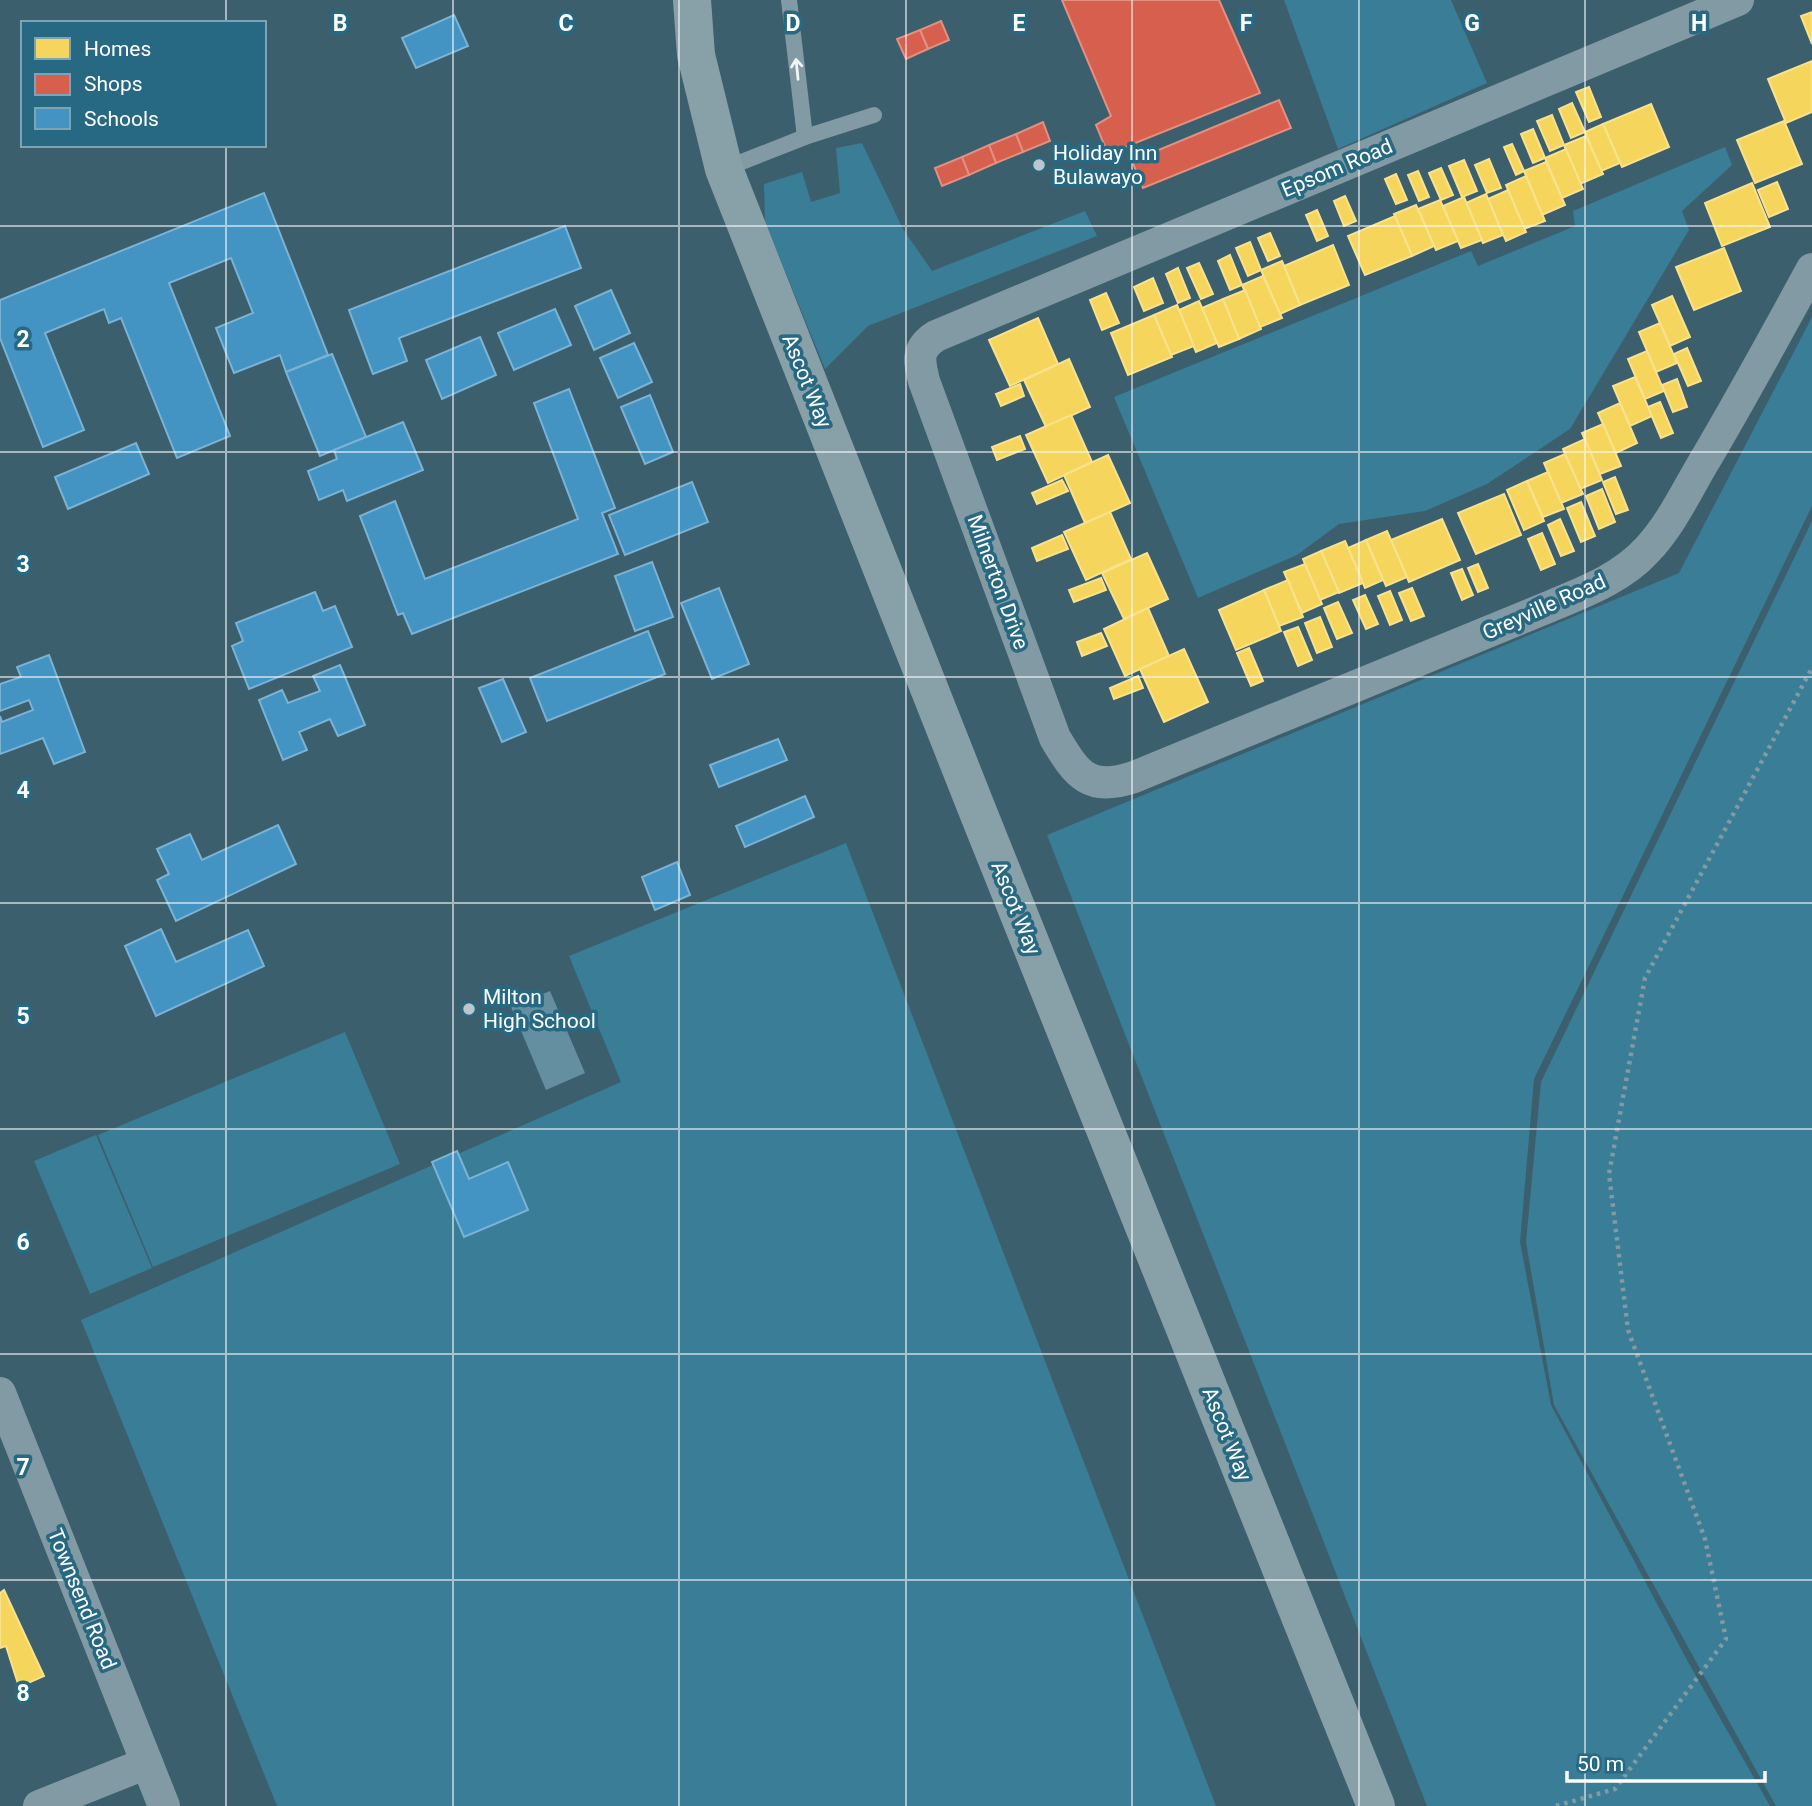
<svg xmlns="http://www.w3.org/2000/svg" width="1812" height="1806" viewBox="0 0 1812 1806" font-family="Roboto,sans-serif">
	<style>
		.green { fill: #397d97 }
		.water { fill: #638fa0 }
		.homes { fill: #f6d55c; stroke: #f9e28d; stroke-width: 2 }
		.shops { fill: #d6604d; stroke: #e29082; stroke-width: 2 }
		.schools { fill: #4393c3; stroke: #7bb3d5; stroke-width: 2 }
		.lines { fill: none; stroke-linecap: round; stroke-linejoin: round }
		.path { stroke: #829aa3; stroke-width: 4.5; stroke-dasharray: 3.5 5; stroke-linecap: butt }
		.service { stroke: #829aa3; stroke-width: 16 }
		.minor { stroke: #829aa3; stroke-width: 32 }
		.secondary { stroke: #88a0a8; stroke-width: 38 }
		.oneway { stroke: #f2f5f6 }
		.grid { fill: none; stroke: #fff; stroke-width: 2; stroke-opacity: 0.55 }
		.poi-dot { fill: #bbc7cc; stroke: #276882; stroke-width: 2.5 }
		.labels { text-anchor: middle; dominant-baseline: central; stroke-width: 7; stroke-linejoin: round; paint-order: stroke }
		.poi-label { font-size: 21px; fill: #fff; stroke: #276882; text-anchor: start }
		.street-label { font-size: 21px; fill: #fff; stroke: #276882 }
		.grid-label { font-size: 23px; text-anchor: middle; font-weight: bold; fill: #fff; stroke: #276882; stroke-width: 7; stroke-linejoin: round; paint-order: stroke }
	</style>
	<rect width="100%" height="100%" fill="#3c5f6d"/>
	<g class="green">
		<path d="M1284,0H1451L1487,83L1338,149Z"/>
		<path d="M862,143L903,229L932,271L1085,211L1097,236L868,326L825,369L765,222L764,184L802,172L811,202L840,193L836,148Z"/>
		<path d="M1725,147L1732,165L1682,211L1689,230L1570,429L1487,484L1425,511L1339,524L1297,555L1198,598L1114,397L1471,251L1478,266L1575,226L1573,211Z"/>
		<path d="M1812,317V506L1534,1079L1520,1242L1551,1405L1687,1660L1770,1806H1427L1047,835L1679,573Z"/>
		<path d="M1812,521V1806H1776L1554,1405L1526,1242L1541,1082Z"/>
		<path d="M846,843L1216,1806H277L81,1320L621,1082L569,956Z"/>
		<path d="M345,1032L400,1164L153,1267L98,1135Z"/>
		<path d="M96,1135L152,1268L90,1294L34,1161Z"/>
	</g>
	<path class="water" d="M550,991L585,1073L546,1090L511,1007Z"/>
	<g class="homes">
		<path d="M1812,12V44L1801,16Z"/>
		<path d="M1812,61V112L1786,123L1768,79Z"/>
		<path d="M1589,87L1601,117L1589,122L1576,92Z"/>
		<path d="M1572,103L1585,132L1571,138L1559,109Z"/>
		<path d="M1651,104L1669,147L1622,167L1603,124Z"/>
		<path d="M1552,115L1564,145L1550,151L1537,121Z"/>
		<path d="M1784,121L1802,164L1755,183L1737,140Z"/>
		<path d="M1603,124L1620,163L1601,171L1585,132Z"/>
		<path d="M1533,129L1545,158L1533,163L1521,134Z"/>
		<path d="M1586,136L1603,174L1580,184L1564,145Z"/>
		<path d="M1512,144L1524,171L1516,175L1504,147Z"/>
		<path d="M1566,149L1583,189L1562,198L1545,158Z"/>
		<path d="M1489,159L1501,188L1487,193L1475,165Z"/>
		<path d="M1464,160L1477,191L1462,197L1449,166Z"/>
		<path d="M1546,162L1565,205L1542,215L1524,171Z"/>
		<path d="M1441,168L1453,195L1441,200L1429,173Z"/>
		<path d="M1418,171L1429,197L1419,201L1408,175Z"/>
		<path d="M1396,174L1407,200L1396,204L1385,179Z"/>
		<path d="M1526,176L1545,221L1524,229L1506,185Z"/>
		<path d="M1777,182L1788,209L1769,217L1758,190Z"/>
		<path d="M1752,183L1770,227L1722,246L1705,203Z"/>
		<path d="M1508,190L1526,232L1506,241L1488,199Z"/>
		<path d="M1486,194L1503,235L1483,243L1466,203Z"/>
		<path d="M1345,196L1356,221L1344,226L1334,201Z"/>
		<path d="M1464,197L1482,240L1461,248L1443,206Z"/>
		<path d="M1440,200L1458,241L1436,250L1418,209Z"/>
		<path d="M1416,205L1434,246L1412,256L1394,214Z"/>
		<path d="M1317,210L1328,236L1317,241L1306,215Z"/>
		<path d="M1395,216L1412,256L1365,275L1348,236Z"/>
		<path d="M1270,233L1280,256L1268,261L1258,238Z"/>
		<path d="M1250,242L1261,270L1248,276L1236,248Z"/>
		<path d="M1333,245L1349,285L1300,305L1284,266Z"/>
		<path d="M1724,248L1741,291L1694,310L1676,267Z"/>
		<path d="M1230,255L1242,285L1230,290L1218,261Z"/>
		<path d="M1282,261L1300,305L1280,314L1261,270Z"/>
		<path d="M1199,263L1213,294L1201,299L1187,268Z"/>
		<path d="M1178,268L1190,298L1178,303L1166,274Z"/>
		<path d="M1263,276L1282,318L1260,327L1242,285Z"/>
		<path d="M1153,278L1163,303L1144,311L1134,287Z"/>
		<path d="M1245,290L1261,329L1239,339L1223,299Z"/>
		<path d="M1106,293L1119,323L1102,330L1090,300Z"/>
		<path d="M1672,296L1690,337L1670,346L1652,305Z"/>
		<path d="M1223,299L1239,339L1219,347L1202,308Z"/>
		<path d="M1199,301L1217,343L1196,352L1179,310Z"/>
		<path d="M1177,305L1194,346L1171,355L1154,315Z"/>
		<path d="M1154,315L1172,357L1128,375L1111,333Z"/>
		<path d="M1038,318L1058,364L1010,386L989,340Z"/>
		<path d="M1660,323L1677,363L1656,372L1639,332Z"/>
		<path d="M1687,348L1701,381L1688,386L1674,354Z"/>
		<path d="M1647,351L1664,391L1645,399L1628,359Z"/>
		<path d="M1069,359L1090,407L1046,427L1024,380Z"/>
		<path d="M1635,377L1652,416L1630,426L1613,386Z"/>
		<path d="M1677,379L1687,407L1673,412L1662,385Z"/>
		<path d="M1020,384L1024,396L1001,406L996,394Z"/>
		<path d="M1660,402L1673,433L1661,438L1648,407Z"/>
		<path d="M1620,403L1637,443L1616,453L1598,413Z"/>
		<path d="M1071,415L1092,462L1048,483L1026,435Z"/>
		<path d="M1603,424L1621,466L1600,474L1582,433Z"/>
		<path d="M1020,436L1025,449L997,460L992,447Z"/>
		<path d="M1585,439L1602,480L1580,489L1563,449Z"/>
		<path d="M1565,454L1583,494L1561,503L1544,463Z"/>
		<path d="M1108,455L1130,503L1085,523L1064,475Z"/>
		<path d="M1548,472L1564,509L1543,517L1527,481Z"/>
		<path d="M1615,477L1628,510L1616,514L1603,482Z"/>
		<path d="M1062,480L1068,491L1037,504L1032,493Z"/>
		<path d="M1527,481L1544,521L1524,530L1507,490Z"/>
		<path d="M1602,489L1615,522L1599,529L1586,496Z"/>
		<path d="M1504,494L1521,535L1476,554L1458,513Z"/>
		<path d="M1581,502L1595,536L1581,542L1567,508Z"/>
		<path d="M1110,512L1131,559L1086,580L1064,532Z"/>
		<path d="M1442,519L1460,560L1409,582L1391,540Z"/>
		<path d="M1560,519L1574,551L1561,556L1548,525Z"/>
		<path d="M1387,531L1407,577L1386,586L1366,540Z"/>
		<path d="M1542,533L1555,564L1541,570L1528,539Z"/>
		<path d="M1062,535L1068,549L1037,561L1032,548Z"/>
		<path d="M1366,540L1383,580L1365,588L1348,548Z"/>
		<path d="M1345,541L1363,583L1339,593L1321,551Z"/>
		<path d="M1321,551L1339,592L1320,600L1303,559Z"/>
		<path d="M1147,553L1168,599L1124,619L1102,573Z"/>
		<path d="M1305,564L1322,604L1302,613L1284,572Z"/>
		<path d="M1478,564L1488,588L1478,592L1468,568Z"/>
		<path d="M1462,569L1473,595L1462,600L1451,573Z"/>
		<path d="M1101,578L1106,590L1074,602L1069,590Z"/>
		<path d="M1288,580L1303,617L1279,626L1264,590Z"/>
		<path d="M1412,588L1424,616L1411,621L1399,593Z"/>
		<path d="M1264,590L1281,631L1236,650L1219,610Z"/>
		<path d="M1390,591L1402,620L1390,625L1378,596Z"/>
		<path d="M1365,595L1378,624L1366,629L1353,600Z"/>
		<path d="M1338,602L1352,633L1337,639L1324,608Z"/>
		<path d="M1148,608L1169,656L1125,676L1104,629Z"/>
		<path d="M1320,617L1332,647L1317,653L1305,623Z"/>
		<path d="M1298,627L1312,660L1298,666L1284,632Z"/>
		<path d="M1101,633L1107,646L1082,656L1077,642Z"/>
		<path d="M1249,648L1263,681L1251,686L1237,653Z"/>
		<path d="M1184,649L1208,702L1164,722L1140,669Z"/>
		<path d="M1138,676L1143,688L1114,699L1110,688Z"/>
		<path d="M4,1590L44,1676L19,1687L6,1646L0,1648V1593Z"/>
	</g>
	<g class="shops">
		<path d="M1062,0H1219L1260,93L1108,154L1096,125L1111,116Z"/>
		<path d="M941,21L949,40L928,49L920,30Z"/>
		<path d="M920,30L928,49L906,59L897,39Z"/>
		<path d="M1279,100L1291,128L1143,188L1132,161Z"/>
		<path d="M1043,122L1050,141L1023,152L1016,134Z"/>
		<path d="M1016,134L1023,152L996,163L989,145Z"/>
		<path d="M989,145L996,163L969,175L962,157Z"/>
		<path d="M962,157L969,175L942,186L935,168Z"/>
	</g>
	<g class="schools">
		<path d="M454,15L468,46L416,68L402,38Z"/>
		<path d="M264,193L328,355L286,372L280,355L234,373L216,328L253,313L231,258L169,283L230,436L177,458L121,318L109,323L104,309L45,333L84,430L43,447L0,338V300Z"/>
		<path d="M565,226L581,268L399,338L407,361L373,374L349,310Z"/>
		<path d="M611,290L630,333L594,350L575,306Z"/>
		<path d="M555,309L571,345L514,370L498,333Z"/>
		<path d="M480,337L496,375L442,399L426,360Z"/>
		<path d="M634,343L652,382L618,398L600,358Z"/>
		<path d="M332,354L366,437L320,456L286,372Z"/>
		<path d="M569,389L615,508L602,513L618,554L412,634L403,613L398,615L360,516L395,501L425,579L578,519L534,403Z"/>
		<path d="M650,395L673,452L645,464L621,407Z"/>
		<path d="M403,422L423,470L347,501L343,490L319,500L308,471L337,459L334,450Z"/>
		<path d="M136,443L149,474L68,509L55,477Z"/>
		<path d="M692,482L708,522L625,555L609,515Z"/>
		<path d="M652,562L673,617L635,631L615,576Z"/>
		<path d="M719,588L749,664L712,679L681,603Z"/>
		<path d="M315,592L323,611L335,606L352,647L249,689L232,646L243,641L236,623Z"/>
		<path d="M648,631L665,674L547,721L530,678Z"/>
		<path d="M49,655L85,752L54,764L43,738L0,754V716L2,722L33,710L29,700L0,711V684L21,677L17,667Z"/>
		<path d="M340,665L365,725L338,736L330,719L299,732L307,750L283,760L259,700L282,690L288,703L320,691L313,676Z"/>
		<path d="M503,679L526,732L502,742L479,688Z"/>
		<path d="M778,739L787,760L719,787L710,765Z"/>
		<path d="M805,796L814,817L745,847L736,826Z"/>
		<path d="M278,825L296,864L176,921L157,880L169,874L157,849L190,834L202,860Z"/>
		<path d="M677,862L690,895L655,910L642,877Z"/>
		<path d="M161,929L176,962L248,930L264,966L156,1016L125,946Z"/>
		<path d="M457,1151L469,1179L508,1162L528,1210L464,1237L432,1162Z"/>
	</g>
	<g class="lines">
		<path class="path" d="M1556,1806L1615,1789L1726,1639L1705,1539L1628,1330L1609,1174L1645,978L1812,668"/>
		<g class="service">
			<path d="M789,0L805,137"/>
			<path d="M724,169L805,137L874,115"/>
		</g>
		<g class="minor">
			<path d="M1738,0L936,336C916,349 919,360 924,381L1055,738C1077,775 1089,792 1134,777L1546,608C1581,593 1621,579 1647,550C1670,526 1685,494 1702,465C1740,401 1776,335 1812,269"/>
			<path d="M0,1393L164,1806"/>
			<path d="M39,1806L147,1763"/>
		</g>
		<path class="secondary" d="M692,0L696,55L724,169L976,807L1376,1806"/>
	</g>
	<defs><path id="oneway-shaft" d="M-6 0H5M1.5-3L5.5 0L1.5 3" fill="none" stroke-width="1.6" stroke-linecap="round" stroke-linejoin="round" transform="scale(1.75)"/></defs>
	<use class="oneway" href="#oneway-shaft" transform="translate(797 69) rotate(-96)"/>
	<path class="grid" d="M226,0V23M453,0V1806M679,0V1806M906,0V1806M1132,0V1806M1359,0V1806M1585,0V1806M226,145V1806M0,226H1812M0,452H1812M0,677H1812M0,903H1812M0,1129H1812M0,1354H1812M0,1580H1812"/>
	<g class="poi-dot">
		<circle cx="1039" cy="165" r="7"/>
		<circle cx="469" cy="1009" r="7"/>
	</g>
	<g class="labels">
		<g class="poi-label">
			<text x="1053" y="153">Holiday Inn<tspan x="1053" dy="24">Bulawayo</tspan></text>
			<text x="483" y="997">Milton<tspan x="483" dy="24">High School</tspan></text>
		</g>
		<g class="street-label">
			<text transform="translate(1337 168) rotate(-23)">Epsom Road</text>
			<text transform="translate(807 381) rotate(68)">Ascot Way</text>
			<text transform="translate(998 582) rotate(70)">Milnerton Drive</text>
			<text transform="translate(1544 607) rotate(-24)">Greyville Road</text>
			<text transform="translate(1016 908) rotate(68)">Ascot Way</text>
			<text transform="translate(1227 1434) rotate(68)">Ascot Way</text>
			<text transform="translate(82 1599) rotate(68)">Townsend Road</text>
		</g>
	</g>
	<g class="grid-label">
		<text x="340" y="31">B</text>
		<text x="566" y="31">C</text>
		<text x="793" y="31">D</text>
		<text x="1019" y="31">E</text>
		<text x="1246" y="31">F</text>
		<text x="1472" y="31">G</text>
		<text x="1699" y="31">H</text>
		<text x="23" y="347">2</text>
		<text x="23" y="572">3</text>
		<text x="23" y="798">4</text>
		<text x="23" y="1024">5</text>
		<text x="23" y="1250">6</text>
		<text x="23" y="1475">7</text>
		<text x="23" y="1701">8</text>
	</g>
	<rect x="21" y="21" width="245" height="126" fill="#276882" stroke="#7da4b4" stroke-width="2"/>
	<rect x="35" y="38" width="35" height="21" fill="#f6d55c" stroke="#7da4b4" stroke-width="2"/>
	<text x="84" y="56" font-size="21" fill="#ffffff">Homes</text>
	<rect x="35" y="74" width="35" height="21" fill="#d6604d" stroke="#7da4b4" stroke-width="2"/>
	<text x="84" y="91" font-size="21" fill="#ffffff">Shops</text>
	<rect x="35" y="108" width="35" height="21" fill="#4393c3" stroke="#7da4b4" stroke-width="2"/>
	<text x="84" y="126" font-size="21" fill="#ffffff">Schools</text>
	<path d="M1567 1771v10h198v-10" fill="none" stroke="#ffffff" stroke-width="3.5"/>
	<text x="1577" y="1771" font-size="21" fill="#ffffff" stroke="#276882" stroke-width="5" paint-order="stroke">50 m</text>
</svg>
